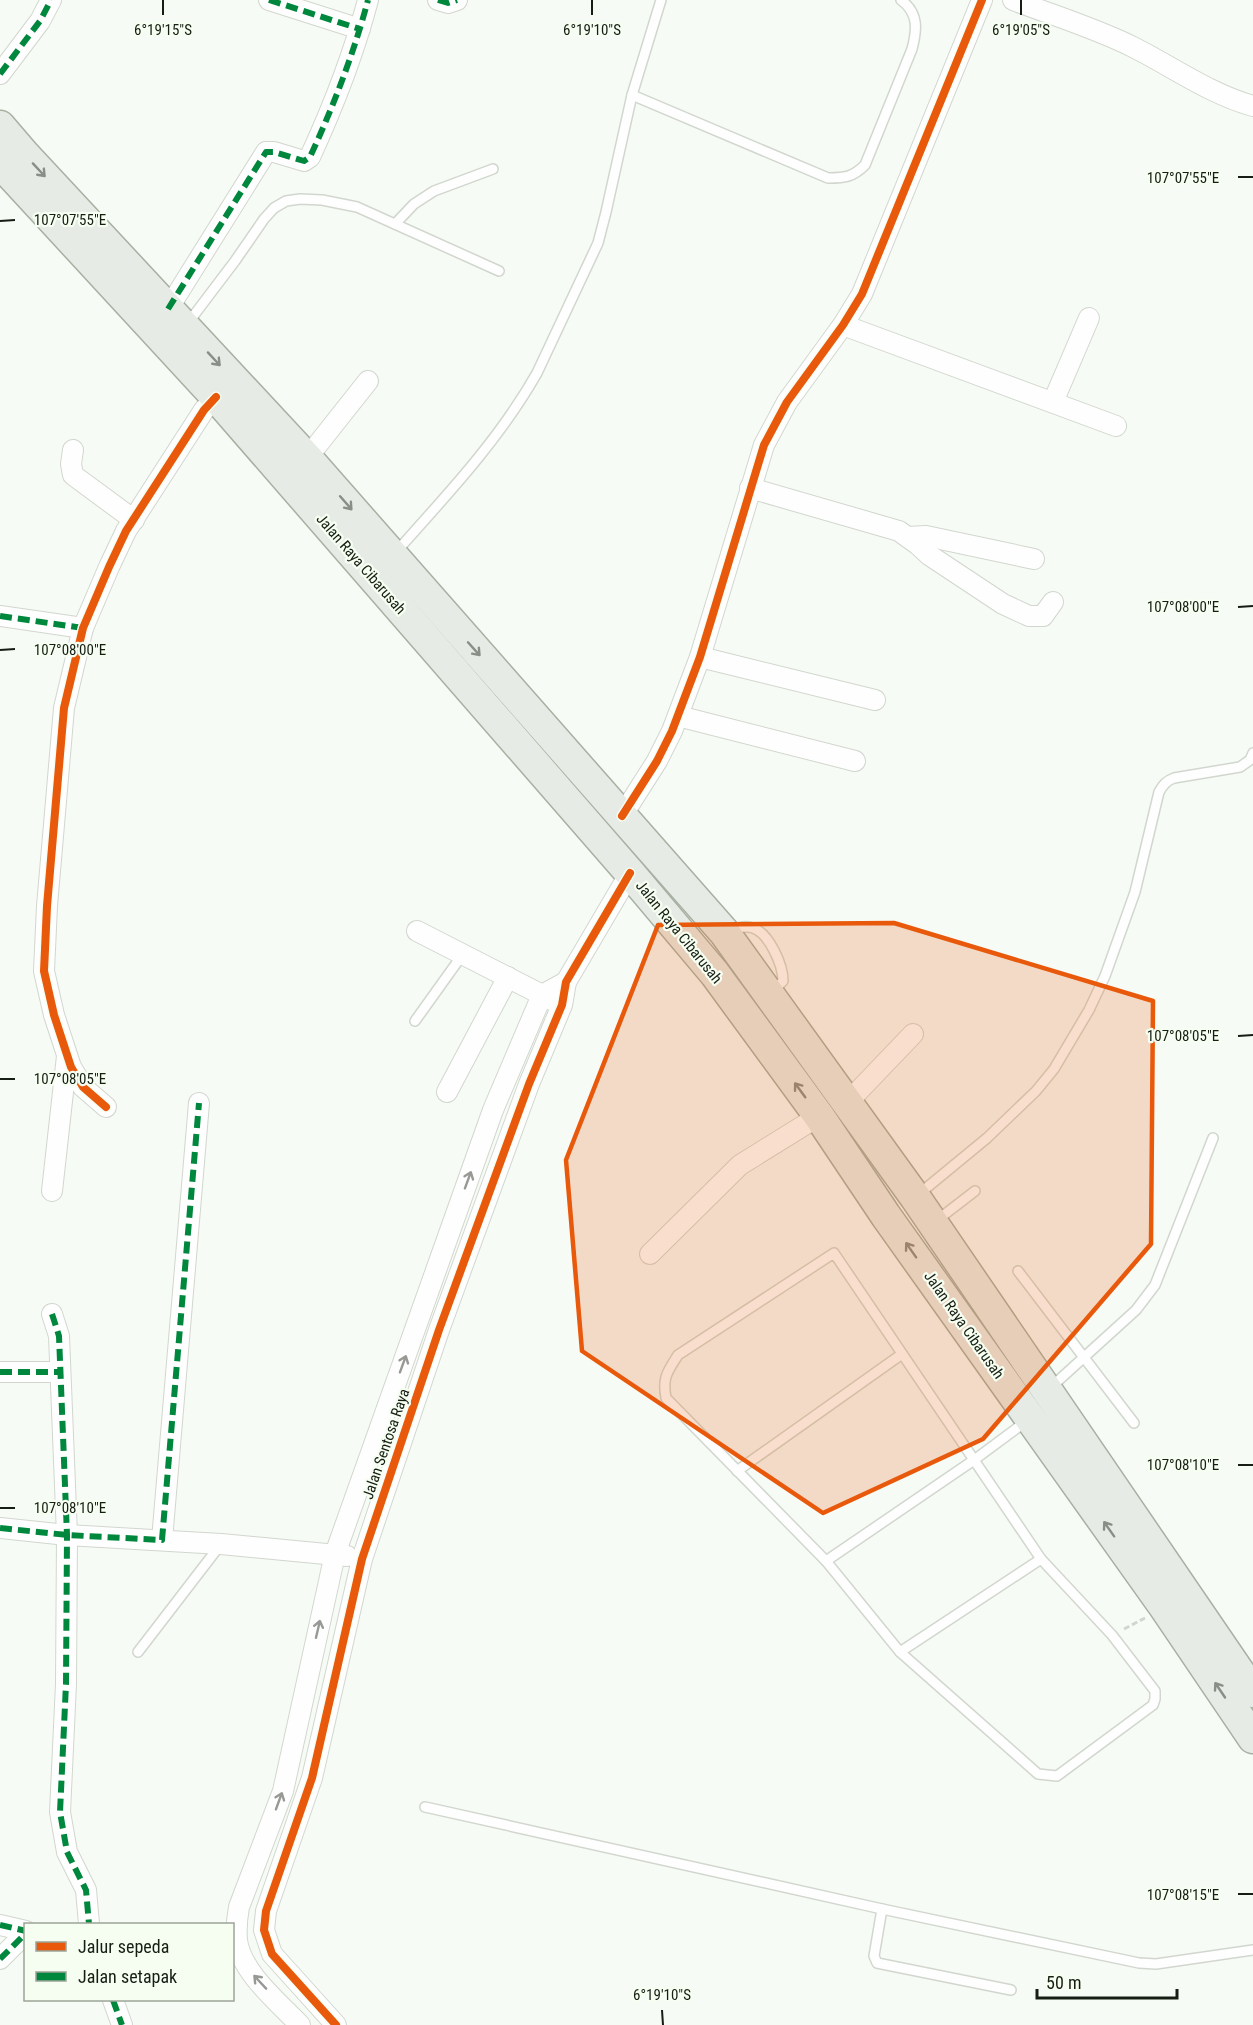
<svg xmlns="http://www.w3.org/2000/svg" width="1253" height="2025" viewBox="0 0 1253 2025" font-family="'Roboto Condensed',sans-serif">
	<style>
		.lines { fill: none; stroke-linecap: round; stroke-linejoin: round }
		.service-casing { stroke: #d1d7ce; stroke-width: 12 }
		.minor-casing { stroke: #d1d7ce; stroke-width: 22 }
		.primary-casing { stroke: #a7b0a2; stroke-width: 33 }
		.path { stroke: #d3d5d2; stroke-width: 3; stroke-dasharray: 6 3; stroke-linecap: butt }
		.service { stroke: #fefefe; stroke-width: 9 }
		.minor { stroke: #fefefe; stroke-width: 20 }
		.primary { stroke: #e7ebe5; stroke-width: 30 }
		.quiet { stroke: #00873e; stroke-width: 6; stroke-dasharray: 12 6; stroke-linecap: butt }
		.cycleway-casing { stroke: #f6fef2; stroke-width: 11 }
		.cycleway { stroke: #e8590c; stroke-width: 8 }
		.oneway { stroke: #898e86 }
		.oneway2 { stroke: #969994 }
		.marked { fill: #e8590c; fill-opacity: 0.2; stroke: #e8590c; stroke-width: 4.5; stroke-linejoin: round }
		.ticks { fill: none; stroke: #161d12; stroke-width: 2 }
		.labels { text-anchor: middle; dominant-baseline: central; stroke-width: 4.5; stroke-linejoin: round; paint-order: stroke }
		.street-label { font-size: 15px; fill: #161d12; stroke: #f6fef2 }
		.ticks-label { font-size: 15px; text-anchor: middle; fill: #161d12; stroke: #f6fef2; stroke-width: 4.5; stroke-linejoin: round; paint-order: stroke }
	</style>
	<rect width="100%" height="100%" fill="#f7fbf5"/>
	<g class="lines">
		<g class="service-casing">
			<g id="service">
				<path d="M632,95L828,178C845,178 853,177 865,165L912,49C917,30 919,13 901,0"/>
				<path d="M395,224L414,204L434,191L493,169"/>
				<path d="M188,323L235,261L264,219L274,208L286,201L300,199L322,200L357,207L499,271"/>
				<path d="M395,553C446,496 499,440 537,373L598,243L606,212L632,95L661,0"/>
				<path d="M729,930C737,928 745,925 753,928C769,933 783,965 783,981L773,991"/>
				<path d="M415,1021L463,954"/>
				<path d="M919,1194L987,1138L1036,1091L1054,1069L1089,1010L1105,976L1135,892L1159,792C1163,785 1166,781 1174,778L1240,767L1250,760L1253,753"/>
				<path d="M936,1221L975,1191"/>
				<path d="M834,1253L1041,1559L1112,1635L1155,1691V1699L1153,1705L1057,1776L1038,1774L900,1652L826,1561L666,1398C662,1377 668,1371 678,1355Z"/>
				<path d="M1018,1271L1134,1423"/>
				<path d="M1049,1389L1136,1310L1155,1285L1213,1138"/>
				<path d="M737,1471L902,1354"/>
				<path d="M826,1561L974,1460L1028,1420"/>
				<path d="M138,1652L221,1544"/>
				<path d="M900,1652L1041,1559"/>
				<path d="M425,1807L882,1909L1139,1963L1156,1964L1253,1950"/>
				<path d="M882,1909L874,1956L877,1963L1011,1990"/>
			</g>
		</g>
		<g class="minor-casing">
			<g id="minor">
				<path d="M269,0L360,29"/>
				<path d="M438,0L448,3L457,0"/>
				<path d="M1013,0C1052,15 1095,28 1133,47C1173,67 1210,94 1253,106"/>
				<path d="M0,74L40,21L51,0"/>
				<path d="M168,309L266,152H274L304,161L310,157C333,107 354,53 368,0"/>
				<path d="M843,325L1116,426"/>
				<path d="M1053,402L1089,318"/>
				<path d="M73,450L71,464L73,475L134,520"/>
				<path d="M307,458L368,381"/>
				<path d="M750,488L899,531L917,544L929,555L1003,604L1029,616H1043L1053,602"/>
				<path d="M908,537L926,536L1034,559"/>
				<path d="M0,616L83,628"/>
				<path d="M700,657L875,700"/>
				<path d="M678,716L855,761"/>
				<path d="M622,816L657,761L672,731L700,657L764,445L787,402L843,325L862,294L982,0"/>
				<path d="M417,931L554,1001"/>
				<path d="M447,1092L508,977"/>
				<path d="M847,1103L913,1034"/>
				<path d="M106,1107L83,1087L71,1067L54,1015L44,971L47,906L64,708L83,628L109,567L126,531L204,410L216,397"/>
				<path d="M52,1191L67,1056"/>
				<path d="M650,1254L740,1165L819,1116"/>
				<path d="M52,1314L59,1336L67,1535L66,1684L60,1812L67,1852L86,1890L89,1924"/>
				<path d="M0,1372H60"/>
				<path d="M0,1528L67,1535L221,1544L347,1556"/>
				<path d="M162,1540L199,1103"/>
				<path d="M0,1925L26,1931"/>
				<path d="M0,1959L26,1933"/>
				<path d="M113,2000L122,2025"/>
				<path d="M300,2025C278,2002 241,1972 237,1940C236,1929 237,1918 239,1907L283,1791L335,1554L493,1110L542,995L566,982"/>
				<path d="M336,2025L272,1954L264,1930L266,1911L312,1778L362,1559L439,1330L529,1084L562,1005L566,982L630,873"/>
			</g>
		</g>
		<g class="primary-casing">
			<g id="primary">
				<path d="M0,126L24,154L307,458L724,932L915,1197L1253,1692"/>
				<path d="M0,163L216,397L630,873L715,974L819,1116L886,1216L1165,1608L1253,1738"/>
			</g>
		</g>
		<path class="path" d="M1124,1629L1145,1618"/>
		<use href="#service" class="service"/>
		<use href="#minor" class="minor"/>
		<use href="#primary" class="primary"/>
		<g class="quiet">
			<path d="M269,0L360,29"/>
			<path d="M438,0L448,3L457,0"/>
			<path d="M0,74L40,21L51,0"/>
			<path d="M168,309L266,152H274L304,161L310,157C333,107 354,53 368,0"/>
			<path d="M0,616L83,628"/>
			<path d="M52,1314L59,1336L67,1535L66,1684L60,1812L67,1852L86,1890L89,1924"/>
			<path d="M0,1372H60"/>
			<path d="M0,1528L67,1535L162,1540L199,1103"/>
			<path d="M0,1925L26,1931"/>
			<path d="M0,1959L26,1933"/>
			<path d="M113,2000L122,2025"/>
		</g>
		<g class="cycleway-casing">
			<g id="cycleway">
				<path d="M622,816L657,761L672,731L700,657L764,445L787,402L843,325L862,294L982,0"/>
				<path d="M106,1107L83,1087L71,1067L54,1015L44,971L47,906L64,708L83,628L109,567L126,531L204,410L216,397"/>
				<path d="M336,2025L272,1954L264,1930L266,1911L312,1778L362,1559L439,1330L529,1084L562,1005L566,982L630,873"/>
			</g>
		</g>
		<use href="#cycleway" class="cycleway"/>
	</g>
	<defs><path id="oneway-shaft" d="M-6 0H5M1.5-3L5.5 0L1.5 3" fill="none" stroke-width="1.6" stroke-linecap="round" stroke-linejoin="round" transform="scale(1.5)"/></defs>
	<g class="oneway">
		<use href="#oneway-shaft" transform="translate(39 170) rotate(47)"/>
		<use href="#oneway-shaft" transform="translate(214 359) rotate(47)"/>
		<use href="#oneway-shaft" transform="translate(346 503) rotate(49)"/>
		<use href="#oneway-shaft" transform="translate(474 649) rotate(48)"/>
		<use href="#oneway-shaft" transform="translate(800 1090) rotate(-126)"/>
		<use href="#oneway-shaft" transform="translate(911 1250) rotate(-125)"/>
		<use href="#oneway-shaft" transform="translate(1109 1529) rotate(-125)"/>
		<use href="#oneway-shaft" transform="translate(1220 1690) rotate(-124)"/>
	</g>
	<g class="oneway2">
		<use href="#oneway-shaft" transform="translate(468 1180) rotate(-70)"/>
		<use href="#oneway-shaft" transform="translate(403 1364) rotate(-70)"/>
		<use href="#oneway-shaft" transform="translate(318 1629) rotate(-77)"/>
		<use href="#oneway-shaft" transform="translate(279 1801) rotate(-70)"/>
		<use href="#oneway-shaft" transform="translate(260 1982) rotate(-133)"/>
	</g>
	<path class="marked" d="M894,923L1153,1001L1151,1244L983,1439L823,1513L582,1351L566,1160L658,925Z"/>
	<path class="ticks" d="M163,0V15M592,0V15M1021,0V15M1238,177H1253M0,221L15,220M1238,607L1253,606M0,650L15,649M1238,1036L1253,1035M0,1079H15M1238,1465H1253M0,1508H15M1238,1894H1253M662,2010L663,2025"/>
	<g class="labels">
		<g class="street-label">
			<text transform="translate(361 564) rotate(49)">Jalan Raya Cibarusah</text>
			<text transform="translate(679 932) rotate(51)">Jalan Raya Cibarusah</text>
			<text transform="translate(964 1325) rotate(55)">Jalan Raya Cibarusah</text>
			<text transform="translate(386 1444) rotate(-71)">Jalan Sentosa Raya</text>
		</g>
	</g>
	<g class="ticks-label">
		<text x="163" y="35">6°19'15"S</text>
		<text x="592" y="35">6°19'10"S</text>
		<text x="1021" y="35">6°19'05"S</text>
		<text x="1183" y="183">107°07'55"E</text>
		<text x="70" y="225">107°07'55"E</text>
		<text x="1183" y="612">107°08'00"E</text>
		<text x="70" y="655">107°08'00"E</text>
		<text x="1183" y="1041">107°08'05"E</text>
		<text x="70" y="1084">107°08'05"E</text>
		<text x="1183" y="1470">107°08'10"E</text>
		<text x="70" y="1513">107°08'10"E</text>
		<text x="1183" y="1900">107°08'15"E</text>
		<text x="662" y="2000">6°19'10"S</text>
	</g>
	<rect x="24" y="1923" width="210" height="78" fill="#f6fef2" stroke="#9ca498" stroke-width="1.5"/>
	<rect x="36" y="1942" width="30" height="9" fill="#e8590c" stroke="#9ca498" stroke-width="1.5"/>
	<text x="78" y="1953" font-size="18" fill="#161d12">Jalur sepeda</text>
	<rect x="36" y="1972" width="30" height="9" fill="#00873e" stroke="#9ca498" stroke-width="1.5"/>
	<text x="78" y="1983" font-size="18" fill="#161d12">Jalan setapak</text>
	<path d="M1037 1989v9h140v-9" fill="none" stroke="#161d12" stroke-width="3"/>
	<text x="1046" y="1989" font-size="18" fill="#161d12" stroke="#f6fef2" stroke-width="4.5" paint-order="stroke">50 m</text>
</svg>
